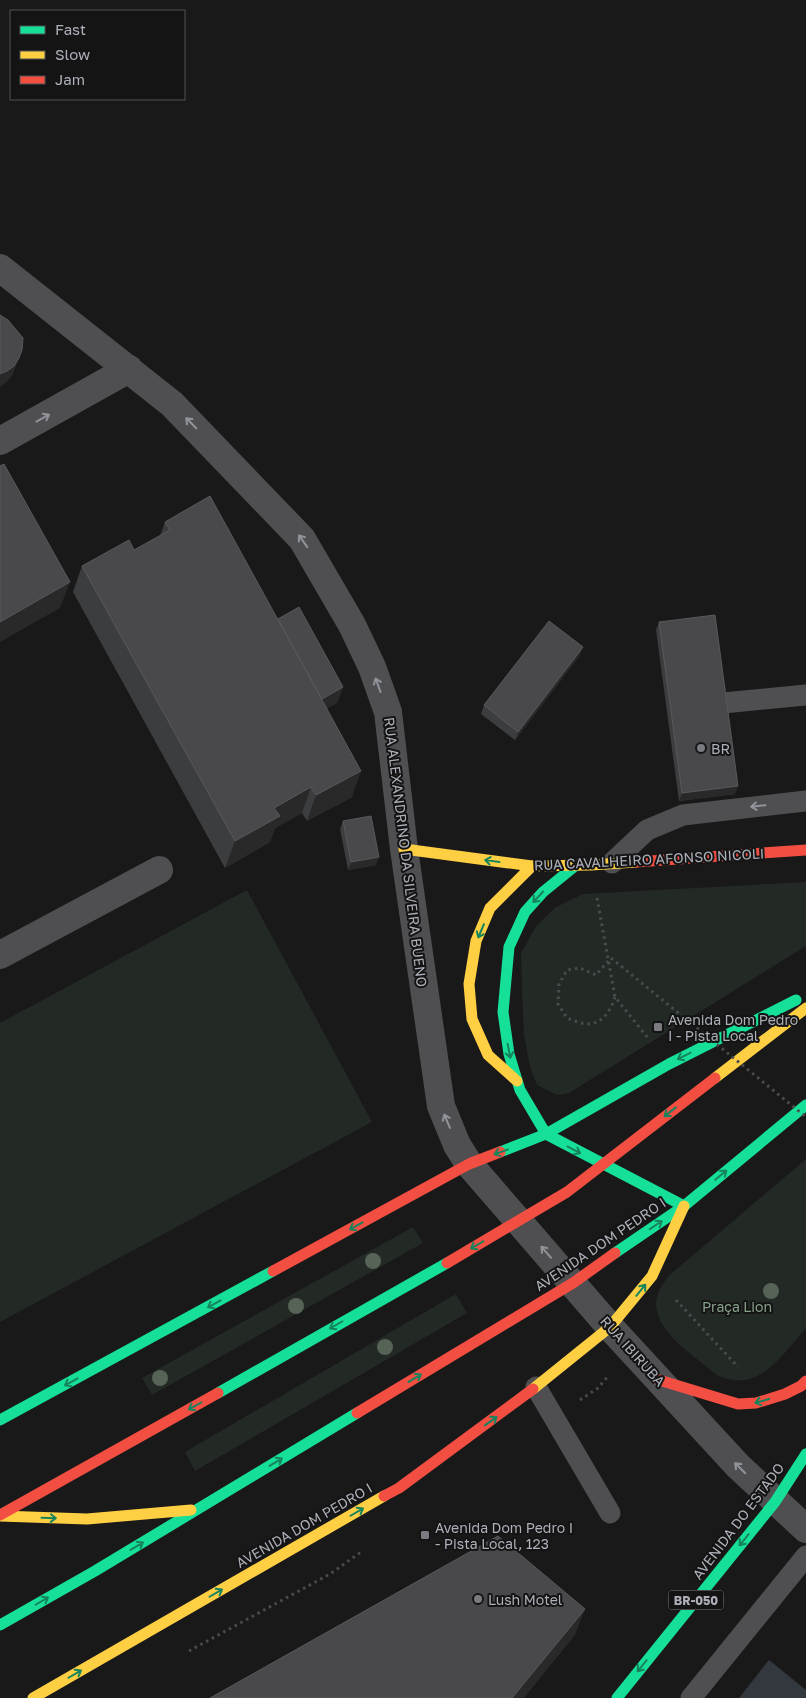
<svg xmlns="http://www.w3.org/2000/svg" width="806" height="1698" viewBox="0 0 806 1698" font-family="'Golos Text',sans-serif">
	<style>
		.green { fill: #232924 }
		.water { fill: #32383e }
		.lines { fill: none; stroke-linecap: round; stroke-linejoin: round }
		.path { stroke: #4a4b4d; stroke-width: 3; stroke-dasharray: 2.5 4; stroke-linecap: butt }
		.lane { stroke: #4f4f52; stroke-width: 21 }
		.street { stroke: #4f4f52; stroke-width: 28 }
		.fast { stroke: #16e098; stroke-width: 11 }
		.slow { stroke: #ffcf43; stroke-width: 11 }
		.jam { stroke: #f24e42; stroke-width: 11 }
		.path-bridge { stroke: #4a4b4d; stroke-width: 3; stroke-dasharray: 2.5 4; stroke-linecap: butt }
		.tree { fill: #556457 }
		.wall { fill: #3c3d3e }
		.shaded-wall { fill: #29292a }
		.building { fill: #49494b; stroke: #58595d }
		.oneway { stroke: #91939a }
		.oneway2 { stroke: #15845d }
		.poi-dot { fill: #797b81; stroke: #141415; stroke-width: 2 }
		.labels { text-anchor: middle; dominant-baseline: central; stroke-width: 4; stroke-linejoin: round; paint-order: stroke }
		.shield { fill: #141415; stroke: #7f8188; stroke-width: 1 }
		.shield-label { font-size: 12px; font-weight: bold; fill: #adb0b9 }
		.poi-label { font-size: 14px; fill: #adb0b9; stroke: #141415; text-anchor: start }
		.street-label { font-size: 14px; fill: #adb0b9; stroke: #141415 }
		.park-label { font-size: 14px; fill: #86a189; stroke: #141415 }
	</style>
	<rect width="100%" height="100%" fill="#19191a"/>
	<g class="green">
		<path d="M806,882V946L569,1093L557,1095L537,1085L530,1067L524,1035L522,991L521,953L536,926L556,907L583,894Z"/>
		<path d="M247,890L372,1122L0,1322V1023Z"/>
		<path d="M806,1159V1328C782,1355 758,1395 717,1375C686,1349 628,1316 672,1273Z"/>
		<path d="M413,1227L423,1243L152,1395L142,1378Z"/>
		<path d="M456,1294L467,1313L195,1471L185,1452Z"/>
	</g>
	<path class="water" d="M769,1660L806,1690V1698H739Z"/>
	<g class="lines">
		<g class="path">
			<path d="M597,898L615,997L648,1038"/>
			<path d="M676,1300L738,1367"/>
			<path d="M580,1400L598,1388L609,1375"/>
			<path d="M189,1651L330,1574L361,1552"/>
		</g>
		<g class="lane">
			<path d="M723,703L806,695"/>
			<path d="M612,863L647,830L683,815L806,801"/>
			<path d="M536,1387L610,1513"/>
			<path d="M691,1698L806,1556"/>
		</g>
		<g class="street">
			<path d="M0,268L172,404L302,539L352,625L372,667L388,712L404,849L441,1106L457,1145L469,1164L610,1327L738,1466L806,1529"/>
			<path d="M0,441L129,369"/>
			<path d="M0,955L159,870"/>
		</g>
		<g class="fast">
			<path d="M575,866L543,892L525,912L509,947L503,1012L509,1054L520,1090L546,1134L684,1206"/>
			<path d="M500,1152L546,1134L669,1064L796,1000"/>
			<path d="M684,1206L806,1105"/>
			<path d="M615,1253L684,1206"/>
			<path d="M218,1393L447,1263"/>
			<path d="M0,1420L273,1271"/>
			<path d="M0,1625L95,1571L357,1413"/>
			<path d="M617,1698L775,1502L806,1454"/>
		</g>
		<g class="slow">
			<path d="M404,849L532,866L591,865L636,862"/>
			<path d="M715,1078L806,1008"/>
			<path d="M517,1081L488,1055L472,1019L469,984L476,941L490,908L532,866"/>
			<path d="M533,1389L610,1327L652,1276L684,1206"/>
			<path d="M0,1516L87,1519L191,1510"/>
			<path d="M33,1698L384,1496"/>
		</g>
		<g class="jam">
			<path d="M636,862L806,850"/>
			<path d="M447,1263L567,1192L715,1078"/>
			<path d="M273,1271L469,1164L500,1152"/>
			<path d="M659,1380L738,1404L756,1403L785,1394L801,1386L806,1381"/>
			<path d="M357,1413L573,1283L615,1253"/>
			<path d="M384,1496L399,1488L533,1389"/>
			<path d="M0,1515L218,1393"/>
		</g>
		<path class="path-bridge" d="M615,997C611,1010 603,1024 587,1024C581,1024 573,1020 567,1018L558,1004L559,984L567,970L580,968L596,975L611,958L806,1117"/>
	</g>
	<g class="tree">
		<circle cx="373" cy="1261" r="8"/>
		<circle cx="771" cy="1291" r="8"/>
		<circle cx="296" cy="1306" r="8"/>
		<circle cx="385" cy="1347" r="8"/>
		<circle cx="160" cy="1378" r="8"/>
	</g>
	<g class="wall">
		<path d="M165,522L278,619L343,687L337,703L327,708L352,797L307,821L302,813L275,828L270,842L225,868L73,592L82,566L134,550L160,536Z"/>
		<path d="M659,622L735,794L679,801L656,630Z"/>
		<path d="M580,655L515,740L481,714L484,705Z"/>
		<path d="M343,821L376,865L348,870L340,829Z"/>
	</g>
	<g class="shaded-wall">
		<path d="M22,350L13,374L8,381L0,387V374Z"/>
		<path d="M70,582L60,608L0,642V622Z"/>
		<path d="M583,647L580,655L515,740L518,732Z"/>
		<path d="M343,687L337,703L308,718L314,703Z"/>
		<path d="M361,771L352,797L307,821L316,795Z"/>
		<path d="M738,786L735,794L679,801L682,793Z"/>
		<path d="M311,787L302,813L275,828L270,842L225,868L235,841L274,808Z"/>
		<path d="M379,857L376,865L348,870L351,862Z"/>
		<path d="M585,1609L575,1635L524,1698H512Z"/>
	</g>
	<g class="building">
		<path d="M0,315L8,320L23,338L22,350L19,358L14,366L7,371L0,374Z"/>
		<path d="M4,464L70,582L0,622V466Z"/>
		<path d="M210,496L361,771L316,795L311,787L274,808L280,816L235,841L82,566L129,540L134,550L170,530L165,522Z"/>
		<path d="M299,607L343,687L322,699L278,619Z"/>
		<path d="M715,615L738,786L682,793L659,622Z"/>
		<path d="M549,621L583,647L518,732L484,705Z"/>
		<path d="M371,816L379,857L351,862L343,821Z"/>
		<path d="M498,1536L585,1609L512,1698H210Z"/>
	</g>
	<defs><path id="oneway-shaft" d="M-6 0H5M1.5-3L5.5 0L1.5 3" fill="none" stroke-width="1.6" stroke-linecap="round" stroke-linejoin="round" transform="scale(1.25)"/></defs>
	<g class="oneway">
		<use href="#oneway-shaft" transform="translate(43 418) rotate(-29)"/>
		<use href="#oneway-shaft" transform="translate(191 423) rotate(-135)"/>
		<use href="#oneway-shaft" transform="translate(303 541) rotate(-125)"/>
		<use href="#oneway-shaft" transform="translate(378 685) rotate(-110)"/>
		<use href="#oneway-shaft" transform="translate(758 806) rotate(174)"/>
		<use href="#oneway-shaft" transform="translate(447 1121) rotate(-113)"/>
		<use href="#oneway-shaft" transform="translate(546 1252) rotate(-131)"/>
		<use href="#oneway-shaft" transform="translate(740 1468) rotate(-135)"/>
	</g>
	<g class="oneway2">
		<use href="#oneway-shaft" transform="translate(492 861) rotate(-172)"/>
		<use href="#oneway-shaft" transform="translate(538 897) rotate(133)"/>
		<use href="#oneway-shaft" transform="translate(481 931) rotate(113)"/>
		<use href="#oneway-shaft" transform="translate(509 1051) rotate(79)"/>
		<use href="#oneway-shaft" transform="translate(684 1056) rotate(153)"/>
		<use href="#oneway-shaft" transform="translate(670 1112) rotate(142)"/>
		<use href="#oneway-shaft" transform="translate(574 1150) rotate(28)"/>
		<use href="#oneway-shaft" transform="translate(501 1152) rotate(160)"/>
		<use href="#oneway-shaft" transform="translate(721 1175) rotate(-40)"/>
		<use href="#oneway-shaft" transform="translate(656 1225) rotate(-34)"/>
		<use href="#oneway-shaft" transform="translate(356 1226) rotate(151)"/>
		<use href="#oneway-shaft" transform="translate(477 1245) rotate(150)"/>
		<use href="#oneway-shaft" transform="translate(641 1290) rotate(-51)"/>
		<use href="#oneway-shaft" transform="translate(214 1304) rotate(151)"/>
		<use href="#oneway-shaft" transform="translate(336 1325) rotate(150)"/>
		<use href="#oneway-shaft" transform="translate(415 1378) rotate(-31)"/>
		<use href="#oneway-shaft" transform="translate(71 1382) rotate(151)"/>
		<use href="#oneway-shaft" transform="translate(762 1401) rotate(164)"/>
		<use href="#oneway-shaft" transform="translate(195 1406) rotate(150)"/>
		<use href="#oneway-shaft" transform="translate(491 1421) rotate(-36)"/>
		<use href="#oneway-shaft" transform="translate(276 1462) rotate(-31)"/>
		<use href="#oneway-shaft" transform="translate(357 1512) rotate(-30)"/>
		<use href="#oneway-shaft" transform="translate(49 1518) rotate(2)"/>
		<use href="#oneway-shaft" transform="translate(744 1540) rotate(129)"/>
		<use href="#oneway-shaft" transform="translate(137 1546) rotate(-31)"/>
		<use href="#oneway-shaft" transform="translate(216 1593) rotate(-30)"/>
		<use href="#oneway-shaft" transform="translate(42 1601) rotate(-30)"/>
		<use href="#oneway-shaft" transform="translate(642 1666) rotate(129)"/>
		<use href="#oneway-shaft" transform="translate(75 1674) rotate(-30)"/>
	</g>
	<g class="poi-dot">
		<circle cx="701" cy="748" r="5"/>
		<rect x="653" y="1022" width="10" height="10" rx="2.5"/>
		<rect x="420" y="1530" width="10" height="10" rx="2.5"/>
		<circle cx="478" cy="1599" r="5"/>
	</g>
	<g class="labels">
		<rect class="shield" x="668.5" y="1590.5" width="55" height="19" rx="4"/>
		<g class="shield-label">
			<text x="696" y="1600">BR-050</text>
		</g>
		<g class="poi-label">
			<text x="711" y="748">BR</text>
			<text x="668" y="1019">Avenida Dom Pedro<tspan x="668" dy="16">I - Pista Local</tspan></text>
			<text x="435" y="1527">Avenida Dom Pedro I<tspan x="435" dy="16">- Pista Local, 123</tspan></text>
			<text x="488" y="1599">Lush Motel</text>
		</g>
		<g class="street-label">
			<text transform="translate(406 852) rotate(83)">RUA ALEXANDRINO DA SILVEIRA BUENO</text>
			<text transform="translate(649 859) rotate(-3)">RUA CAVALHEIRO AFONSO NICOLI</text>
			<text transform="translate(600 1244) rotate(-34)">AVENIDA DOM PEDRO I</text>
			<text transform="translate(633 1351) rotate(48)">RUA IBIRUBA</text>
			<text transform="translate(738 1521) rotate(-53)">AVENIDA DO ESTADO</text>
			<text transform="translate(304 1525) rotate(-30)">AVENIDA DOM PEDRO I</text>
		</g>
		<g class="park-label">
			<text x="737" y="1306">Praça Lion</text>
		</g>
	</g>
	<rect x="10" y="10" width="175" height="90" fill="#141415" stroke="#515257"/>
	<rect x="20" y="26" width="25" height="8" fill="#16e098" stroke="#515257"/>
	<text x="55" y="35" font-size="15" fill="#adb0b9">Fast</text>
	<rect x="20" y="51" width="25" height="8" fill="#ffcf43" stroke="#515257"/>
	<text x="55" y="60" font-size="15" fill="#adb0b9">Slow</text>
	<rect x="20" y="76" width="25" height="8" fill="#f24e42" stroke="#515257"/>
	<text x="55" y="85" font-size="15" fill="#adb0b9">Jam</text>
</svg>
